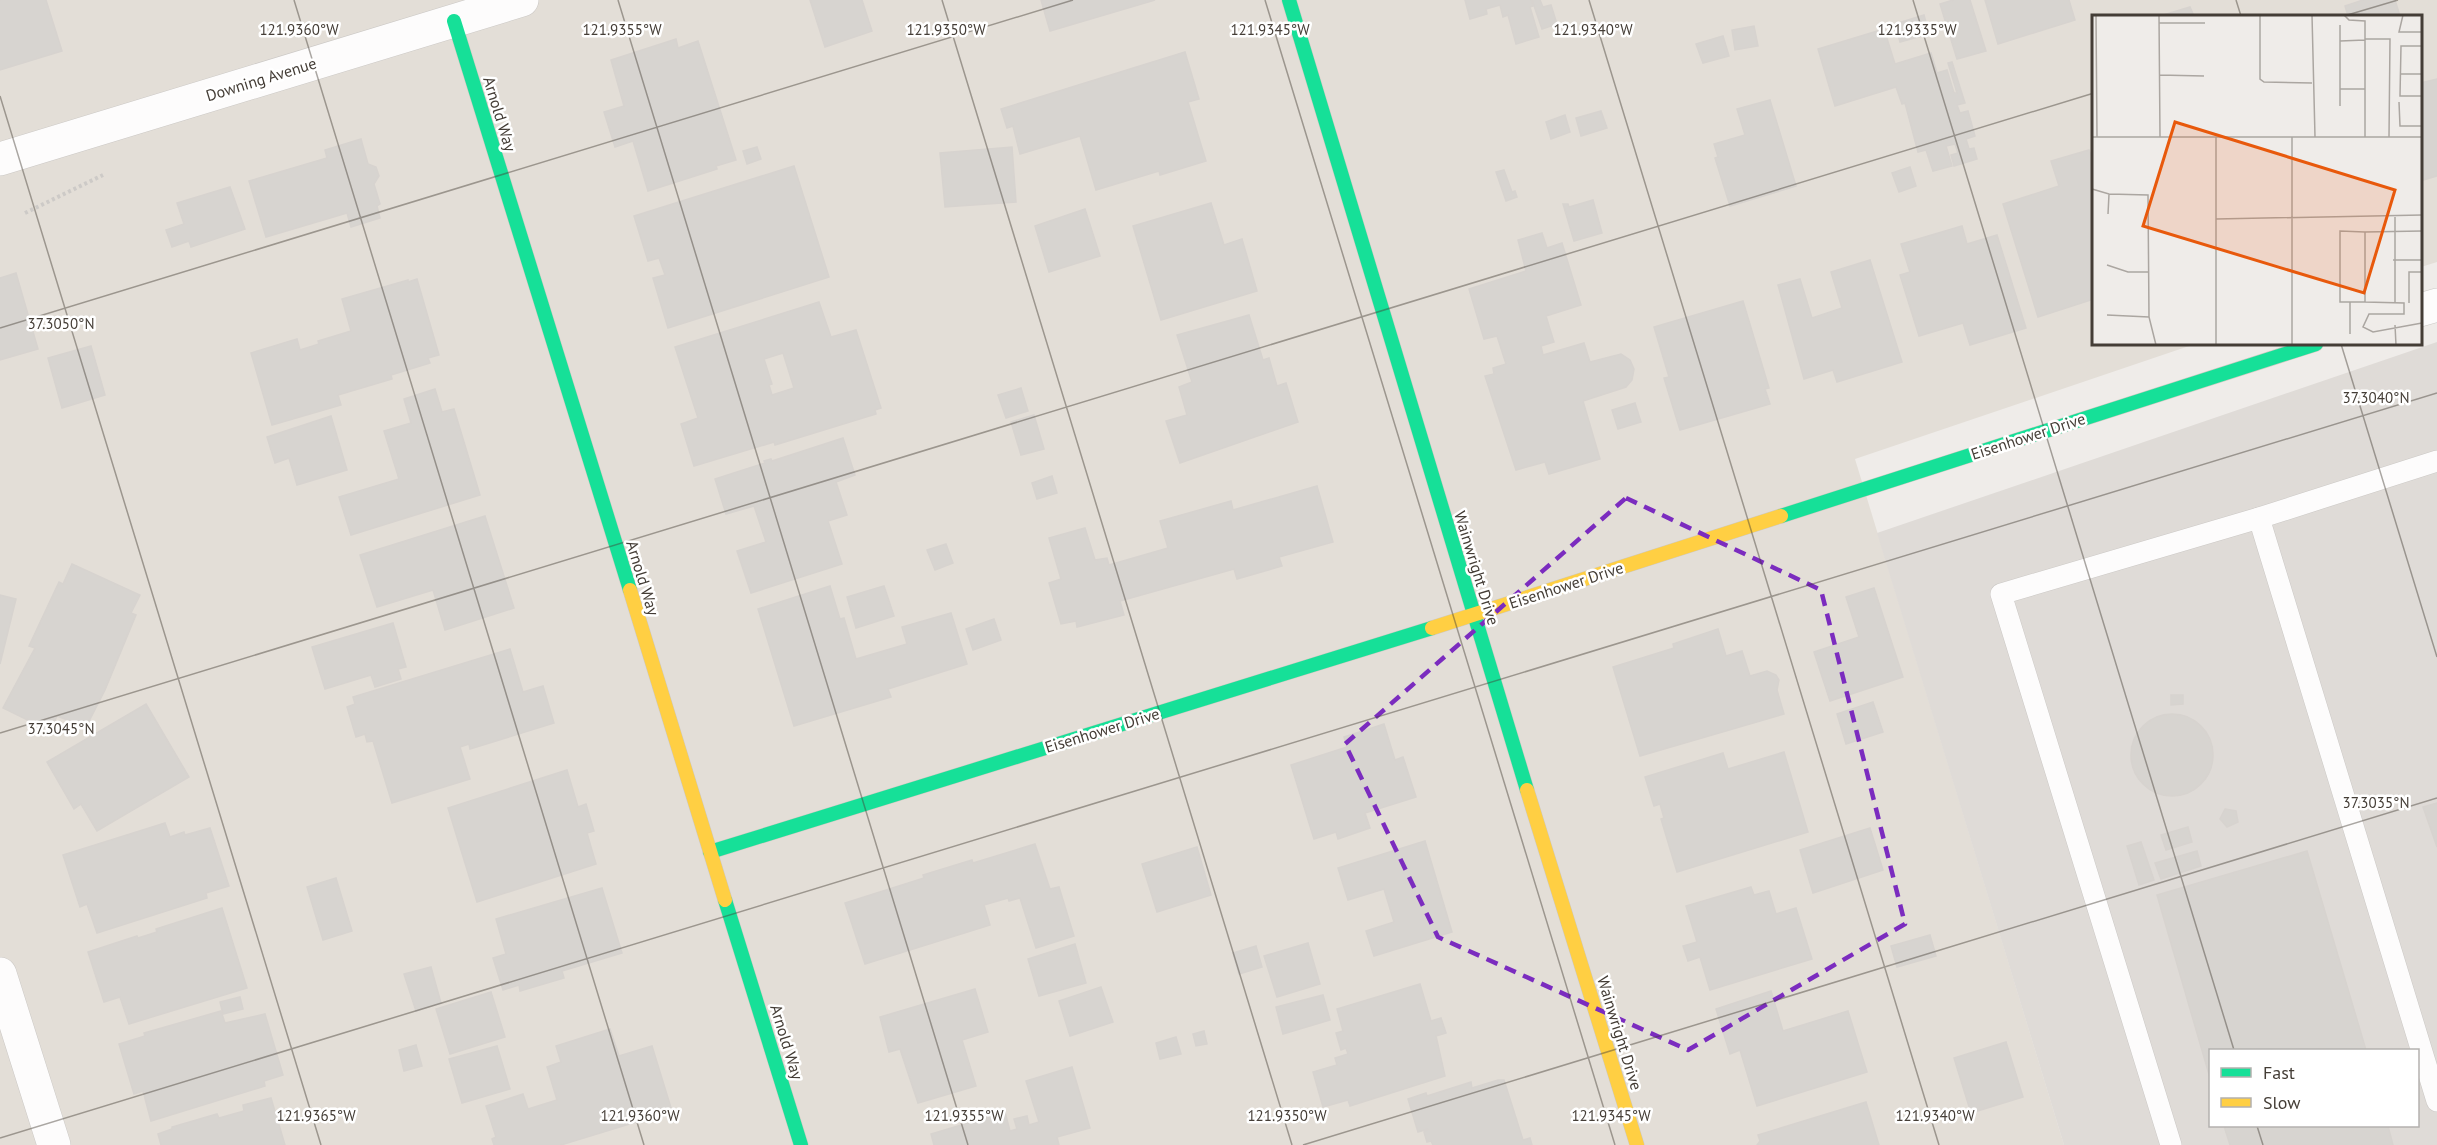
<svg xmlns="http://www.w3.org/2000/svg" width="2437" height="1145" viewBox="0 0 2437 1145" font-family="'PT Sans',sans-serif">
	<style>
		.residential { fill: #e3ded7 }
		.industrial { fill: #dfdbd7; fill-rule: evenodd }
		.building { fill: #d7d4d0; stroke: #d7d3cf; stroke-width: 1.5; fill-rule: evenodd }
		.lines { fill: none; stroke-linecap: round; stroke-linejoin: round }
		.lane-casing { stroke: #cbc8c5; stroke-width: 22 }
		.street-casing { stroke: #cbc8c5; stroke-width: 34 }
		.fast-casing { stroke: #cec9c0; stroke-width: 15 }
		.slow-casing { stroke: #cec9c0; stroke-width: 15 }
		.path { stroke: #cdcac7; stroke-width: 4; stroke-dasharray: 3 3; stroke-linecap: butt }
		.lane { stroke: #fdfcfc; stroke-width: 21 }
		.street { stroke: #fdfcfc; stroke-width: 33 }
		.fast { stroke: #16e098; stroke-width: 14 }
		.slow { stroke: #ffcf43; stroke-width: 14 }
		.marked { fill: none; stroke: #7b2cbf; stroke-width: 4.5; stroke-dasharray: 12 8; stroke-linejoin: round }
		.ticks { fill: none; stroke: #443d36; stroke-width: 1.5; stroke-opacity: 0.45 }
		.labels { text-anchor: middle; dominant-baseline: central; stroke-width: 5; stroke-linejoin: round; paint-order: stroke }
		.street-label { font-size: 16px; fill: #443d36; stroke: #fff }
		.inset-road { fill: none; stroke: #aba6a1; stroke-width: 1.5 }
		.view { fill: #e8590c; fill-opacity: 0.15; stroke: #e8590c; stroke-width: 3 }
		.inset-edge { fill: none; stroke: #443d36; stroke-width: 3 }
		.ticks-label { font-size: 15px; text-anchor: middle; fill: #443d36; stroke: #fff; stroke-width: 5; stroke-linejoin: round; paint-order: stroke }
	</style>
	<rect width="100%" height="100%" fill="#efece9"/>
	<path class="residential" d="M0,0H2437V262L2421,267L2420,16H2094V344H2195L1855,459L2064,1145H0Z"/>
	<path class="industrial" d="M2437,342V1145H2064L1877,533ZM2210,1050H2418V1126H2210Z"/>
	<g class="building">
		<path d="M0,0H46L62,51L0,70Z"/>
		<path d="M810,0H862L872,31L825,47Z"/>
		<path d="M1041,0H1155L1050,31Z"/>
		<path d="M1465,0H1531L1533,6L1530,7L1539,37L1516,44L1508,15L1503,17L1500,5L1486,9L1487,14L1470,19Z"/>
		<path d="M1532,0H1540L1543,7L1551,5L1557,24L1542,29Z"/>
		<path d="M1953,0H1970L1986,51L1957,59L1940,4Z"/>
		<path d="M1985,0H2069L2075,20L1998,44Z"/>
		<path d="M2363,0H2395L2400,16H2348L2345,6Z"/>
		<path d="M2190,7L2194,16H2160Z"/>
		<path d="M1924,15L1929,34L1900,42L1895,24Z"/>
		<path d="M1754,26L1758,46L1735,50L1732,30Z"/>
		<path d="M1884,29L1895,64L1931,53L1937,73L1947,70L1954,93H1957L1948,63L1952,62L1965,103L1957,105L1960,113L1968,111L1975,136L1966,139L1969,149L1974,148L1977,159L1954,166L1951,155L1958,153L1955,144L1946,146L1952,166L1933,171L1926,150L1918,152L1905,103L1902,104L1896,87L1835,106L1818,49Z"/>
		<path d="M1723,36L1729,56L1703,63L1696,44Z"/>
		<path d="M676,39L678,48L698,41L736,160L716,166L717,169L648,191L633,141L615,147L604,112L624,106L611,60Z"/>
		<path d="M1185,52L1199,99L1188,102L1206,161L1160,175L1159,171L1096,190L1080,136L1020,154L1013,126L1007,128L1001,109Z"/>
		<path d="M2437,79V176L2420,181V83Z"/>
		<path d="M1770,100L1796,186L1730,206L1715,158L1718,157L1714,144L1745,135L1737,109Z"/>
		<path d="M1601,111L1607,128L1581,136L1576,118Z"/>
		<path d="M1565,115L1570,132L1551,139L1546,122Z"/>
		<path d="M361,139L368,164L376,167L379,176L374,184L380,204L377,206L380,218L351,227L347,213L266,237L249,181L327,158L325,150Z"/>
		<path d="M757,147L761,159L747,164L743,151Z"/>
		<path d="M1012,147L1016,202L945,207L940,153Z"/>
		<path d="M2089,150L2094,163V299L2038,317L2003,204L2059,186L2051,161Z"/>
		<path d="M794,166L829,277L668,328L653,278L665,275L659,258L648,261L634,216Z"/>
		<path d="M1910,167L1916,186L1899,192L1892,173Z"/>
		<path d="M1504,170L1512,192L1515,191L1517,197L1506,201L1496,172Z"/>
		<path d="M230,187L245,229L191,247L189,241L172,247L166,230L184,224L177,203Z"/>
		<path d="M1593,200L1602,233L1574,241L1563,204H1568L1569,207Z"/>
		<path d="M1211,203L1224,245L1242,239L1257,291L1161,320L1133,226Z"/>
		<path d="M1085,209L1100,256L1049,272L1035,226Z"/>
		<path d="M1962,226L1967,244L1997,235L2026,328L1970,345L1963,323L1919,336L1900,275L1910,272L1901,244Z"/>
		<path d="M1542,233L1547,248L1562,243L1581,305L1546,316L1554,342L1541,346L1543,355L1584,343L1590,362L1621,354L1630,360L1634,369L1632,380L1626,387L1583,401L1600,459L1549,474L1545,462L1516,470L1485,376L1494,374L1493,368L1506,364L1497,336L1484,339L1469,289L1526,271L1518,240Z"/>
		<path d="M1870,260L1902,362L1837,382L1833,370L1804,379L1778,285L1800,279L1812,318L1842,308L1831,272Z"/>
		<path d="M16,273L38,349L0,360V278Z"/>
		<path d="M417,279L439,355L428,358L430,363L391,375L392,379L338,395L341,405L272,425L251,353L297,339L300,350L319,344L318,341L351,331L342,299L408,280V282Z"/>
		<path d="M1743,301L1769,388L1765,389L1770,404L1680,430L1664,378L1669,377L1654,327Z"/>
		<path d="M819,302L831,337L856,330L881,408L875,410L876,414L775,445L774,442L694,466L681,424L698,418L675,347ZM783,353L794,388L772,395L769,385L772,384L764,359Z"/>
		<path d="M1249,315L1263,360L1269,358L1277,386L1286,383L1298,422L1180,463L1166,421L1187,415L1179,387L1192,382L1177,335Z"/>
		<path d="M91,346L105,395L62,408L48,358Z"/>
		<path d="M1021,388L1028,411L1006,418L998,395Z"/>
		<path d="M435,389L442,412L454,409L480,495L351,535L339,497L399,479L384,431L411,423L404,399Z"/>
		<path d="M1635,403L1641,422L1618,429L1612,410Z"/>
		<path d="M1034,415L1044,449L1021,455L1011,422Z"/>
		<path d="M331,416L347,470L297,485L289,458L275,463L267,437Z"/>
		<path d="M843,438L855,475L836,482L847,515L828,521L842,564L751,593L737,551L766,542L754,506L726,514L715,479L765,463L764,461L771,459L772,461Z"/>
		<path d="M1052,476L1057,493L1037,499L1032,483Z"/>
		<path d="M1317,486L1333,542L1279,557L1282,566L1237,579L1234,569L1120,601L1124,615L1077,627L1076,621L1061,624L1049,583L1061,579L1049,538L1085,528L1095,560L1107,558L1109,565L1168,548L1160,521L1231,501L1233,510Z"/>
		<path d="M485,516L514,608L445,630L433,590L377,607L360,555Z"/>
		<path d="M946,544L953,563L935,570L927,550Z"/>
		<path d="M72,564L140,595L131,613L136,615L105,690L86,727L57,716L50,731L3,708L35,648L29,646L59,582L63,584Z"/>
		<path d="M830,586L840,619L844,618L856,659L907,644L902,627L951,613L967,664L888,689L891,697L794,726L758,609Z"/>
		<path d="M884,586L894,616L856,628L847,597Z"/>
		<path d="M1874,588L1903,677L1830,701L1814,652L1859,637L1846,597Z"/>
		<path d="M0,595L16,599L0,664Z"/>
		<path d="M994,619L1001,640L973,650L966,629Z"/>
		<path d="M393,623L406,667L398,669L401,679L375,687L371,675L325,689L312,647Z"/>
		<path d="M1718,629L1726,656L1742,651L1750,676L1767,671L1776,675L1779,680L1777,690L1784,714L1640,756L1613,667L1674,648L1673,644Z"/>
		<path d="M510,649L523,692L543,686L554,723L470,749L469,744L460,747L470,779L392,803L373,741L367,742L365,734L356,737L347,707L355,704L353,697Z"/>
		<path d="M2171,695H2183V704L2171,705Z"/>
		<path d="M1873,702L1883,732L1846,744L1837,714Z"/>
		<path d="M146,704L189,777L97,831L81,804L74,809L47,762Z"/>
		<circle cx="2172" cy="755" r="41"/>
		<path d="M1384,724L1395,760L1403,757L1416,797L1365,813L1370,828L1338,839L1336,832L1314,839L1291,765L1347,747L1344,737Z"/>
		<path d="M1784,752L1808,832L1677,872L1661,819L1664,818L1660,804L1654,806L1645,777L1723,753L1728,769Z"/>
		<path d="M567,770L578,807L586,804L594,831L587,833L596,864L477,902L448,808Z"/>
		<path d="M2437,803V847L2423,807Z"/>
		<path d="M2225,809L2236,811L2238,822L2227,827L2220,819Z"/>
		<path d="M165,823L170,837L184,832L185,835L210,828L229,886L206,893L207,898L97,933L87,904L80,907L63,855Z"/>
		<path d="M2188,827L2192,842L2166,850L2161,835Z"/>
		<path d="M1870,828L1883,870L1813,893L1800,850Z"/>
		<path d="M1425,841L1452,932L1374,956L1366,931L1394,922L1384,889L1348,900L1338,868Z"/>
		<path d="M2141,842L2154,880L2139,885L2127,846Z"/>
		<path d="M1035,844L1050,889L1059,887L1074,936L1036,948L1020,898L1009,901L1008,898L984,905L990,925L865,964L845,903L924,878L923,875L972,860L973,863Z"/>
		<path d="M1197,847L1211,895L1157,912L1142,864Z"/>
		<path d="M2197,851L2201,866L2161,879L2155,863Z"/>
		<path d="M2307,851L2366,1050H2210V1078L2157,895Z"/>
		<path d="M336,878L352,931L323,940L307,887Z"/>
		<path d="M1751,887L1754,895L1769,891L1776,914L1796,908L1812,959L1710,990L1700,957L1688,961L1683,946L1697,942L1686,906Z"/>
		<path d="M602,888L622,953L562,971L564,978L520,991L519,985L503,990L493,958L506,954L496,919Z"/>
		<path d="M222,908L247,988L129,1024L120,997L104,1002L88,952L137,936L138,938L157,932L156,929Z"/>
		<path d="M1930,935L1936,956L1897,967L1891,946Z"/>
		<path d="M1308,943L1320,984L1277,997L1264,956Z"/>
		<path d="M1075,944L1086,983L1039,996L1028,959Z"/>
		<path d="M1256,946L1262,967L1239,974L1233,953Z"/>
		<path d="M431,967L441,1003L416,1011L404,974Z"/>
		<path d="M1420,984L1431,1021L1441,1018L1446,1033L1436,1036L1445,1076L1350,1106L1348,1100L1323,1107L1313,1072L1337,1065L1335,1058L1348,1054L1346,1048L1341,1050L1336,1033L1343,1031L1337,1009Z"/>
		<path d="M1101,987L1113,1022L1070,1036L1059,1001Z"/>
		<path d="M975,989L988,1032L962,1040L976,1086L918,1103L900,1049L889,1052L880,1017Z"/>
		<path d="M1771,991L1783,1031L1848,1011L1867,1072L1757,1106L1740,1050L1730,1054L1716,1009Z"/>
		<path d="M491,992L505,1037L450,1054L436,1009Z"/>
		<path d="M1323,995L1330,1020L1283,1034L1276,1007Z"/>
		<path d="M240,997L243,1009L223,1014L220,1002Z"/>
		<path d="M221,1011L225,1023L265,1014L283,1075L264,1081L265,1086L151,1121L143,1091L134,1094L119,1044L145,1036L144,1033Z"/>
		<path d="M610,1029L619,1056L652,1046L672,1111L561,1145H494L492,1139L496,1137L486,1106L523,1094L528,1109L557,1100L547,1067L561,1062L556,1046Z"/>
		<path d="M1204,1031L1207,1044L1196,1046L1193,1034Z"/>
		<path d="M1176,1037L1181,1054L1160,1059L1156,1043Z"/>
		<path d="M2006,1042L2023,1097L1971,1113L1954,1058Z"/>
		<path d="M416,1045L422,1066L404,1071L399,1050Z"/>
		<path d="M497,1046L510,1089L462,1103L449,1059Z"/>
		<path d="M1072,1067L1090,1128L1057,1137L1059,1145H934L931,1134L1005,1112L1010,1131L1017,1129L1014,1119L1027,1116L1029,1125L1039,1122L1026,1081Z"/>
		<path d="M1498,1080H1504L1523,1140L1530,1138L1532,1145H1433L1431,1141L1427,1142L1424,1132L1428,1129L1418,1132L1408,1099L1426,1093L1427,1096L1471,1082L1472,1088Z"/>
		<path d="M271,1098L285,1145H161L158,1134L172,1129V1127L217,1114L219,1118L244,1111L243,1105Z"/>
		<path d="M1866,1102L1879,1145H1757L1760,1141L1758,1135Z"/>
		<path d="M2224,1126H2388L2393,1145H2230Z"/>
	</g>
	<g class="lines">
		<g class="lane-casing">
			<g id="lane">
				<path d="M2437,461L2259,518L2437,1101"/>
				<path d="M2171,1145L2001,594L2259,518"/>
			</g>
		</g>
		<g class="street-casing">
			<g id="street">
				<path d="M0,159L522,0"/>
				<path d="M2420,310L2437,305"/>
				<path d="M0,974L54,1145"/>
			</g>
		</g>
		<g class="fast-casing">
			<g id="fast">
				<path d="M1289,0L1527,790"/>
				<path d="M454,21L630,590"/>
				<path d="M1781,516L2316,344"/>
				<path d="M710,852L1432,628"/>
				<path d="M725,900L801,1145"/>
			</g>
		</g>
		<g class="slow-casing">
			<g id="slow">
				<path d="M630,590L725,900"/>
				<path d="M1432,628L1781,516"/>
				<path d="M1527,790L1637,1145"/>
			</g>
		</g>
		<path class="path" d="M25,213L103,175"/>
		<use href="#lane" class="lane"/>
		<use href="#street" class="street"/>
		<use href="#fast" class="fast"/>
		<use href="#slow" class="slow"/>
	</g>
	<path class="marked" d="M1626,498L1821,590L1905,924L1688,1050L1438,937L1345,744Z"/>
	<path class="ticks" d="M294,0L644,1145M618,0L968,1145M942,0L1292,1145M1265,0L1615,1145M1589,0L1939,1145M1913,0L2234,1050M2236,0L2241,16M2344,16L2398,0M0,96L321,1145M0,328L1073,0M2341,344L2437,657M0,733L2094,93M2257,1126L2263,1145M0,1138L2437,393M1303,1145L2437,798"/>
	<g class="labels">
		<g class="street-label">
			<text transform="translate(261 79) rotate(-17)">Downing Avenue</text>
			<text transform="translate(500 114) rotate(73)">Arnold Way</text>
			<text transform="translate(2028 436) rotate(-18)">Eisenhower Drive</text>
			<text transform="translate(1477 568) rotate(73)">Wainwright Drive</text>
			<text transform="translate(643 578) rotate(73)">Arnold Way</text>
			<text transform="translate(1566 585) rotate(-18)">Eisenhower Drive</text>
			<text transform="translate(1102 730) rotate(-17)">Eisenhower Drive</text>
			<text transform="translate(1620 1033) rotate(73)">Wainwright Drive</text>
			<text transform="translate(787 1042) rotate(73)">Arnold Way</text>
		</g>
	</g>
	<g transform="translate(2092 15)">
		<rect width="330" height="330" fill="#efece9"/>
		<path class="inset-road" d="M4,0L5,122M67,0L68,122M168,0V64L172,67L220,68M220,0L223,122M252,0L257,5L273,6V122M311,0L307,17H330M67,8H113M248,10V91M273,24H298L297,122M248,26L273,25M330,31H309L308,81H330M309,59H330M67,60L112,61M248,74H273M307,87L308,111H330M0,122H330M124,122V330M200,122V330M0,174L17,179L56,180L57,302L64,330M16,199L17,179M124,204L330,200M330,216L273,217V287L312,288V299H277L271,312L281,317L330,308M273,217L248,216V287H273M301,245H330M15,250L36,257H57M258,287V319M303,287V202M317,288V257H330M15,300L57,302M303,310L304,330"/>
		<path class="view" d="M83,107L303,175L272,278L51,211Z"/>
		<rect width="330" height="330" class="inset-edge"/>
	</g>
	<g class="ticks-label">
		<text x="299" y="35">121.9360°W</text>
		<text x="622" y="35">121.9355°W</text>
		<text x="946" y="35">121.9350°W</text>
		<text x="1270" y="35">121.9345°W</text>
		<text x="1593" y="35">121.9340°W</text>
		<text x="1917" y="35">121.9335°W</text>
		<text x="61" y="329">37.3050°N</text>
		<text x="2376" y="403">37.3040°N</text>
		<text x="61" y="734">37.3045°N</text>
		<text x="2376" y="808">37.3035°N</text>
		<text x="316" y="1121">121.9365°W</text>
		<text x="640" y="1121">121.9360°W</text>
		<text x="964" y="1121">121.9355°W</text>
		<text x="1287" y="1121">121.9350°W</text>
		<text x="1611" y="1121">121.9345°W</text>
		<text x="1935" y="1121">121.9340°W</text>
	</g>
	<rect x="2209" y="1049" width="210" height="78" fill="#ffffff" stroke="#b4b1af" stroke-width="1.5"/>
	<rect x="2221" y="1068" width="30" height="9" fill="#16e098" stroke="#b4b1af" stroke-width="1.5"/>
	<text x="2263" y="1079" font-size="18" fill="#443d36">Fast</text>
	<rect x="2221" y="1098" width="30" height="9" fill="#ffcf43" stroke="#b4b1af" stroke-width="1.5"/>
	<text x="2263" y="1109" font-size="18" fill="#443d36">Slow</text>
</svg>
